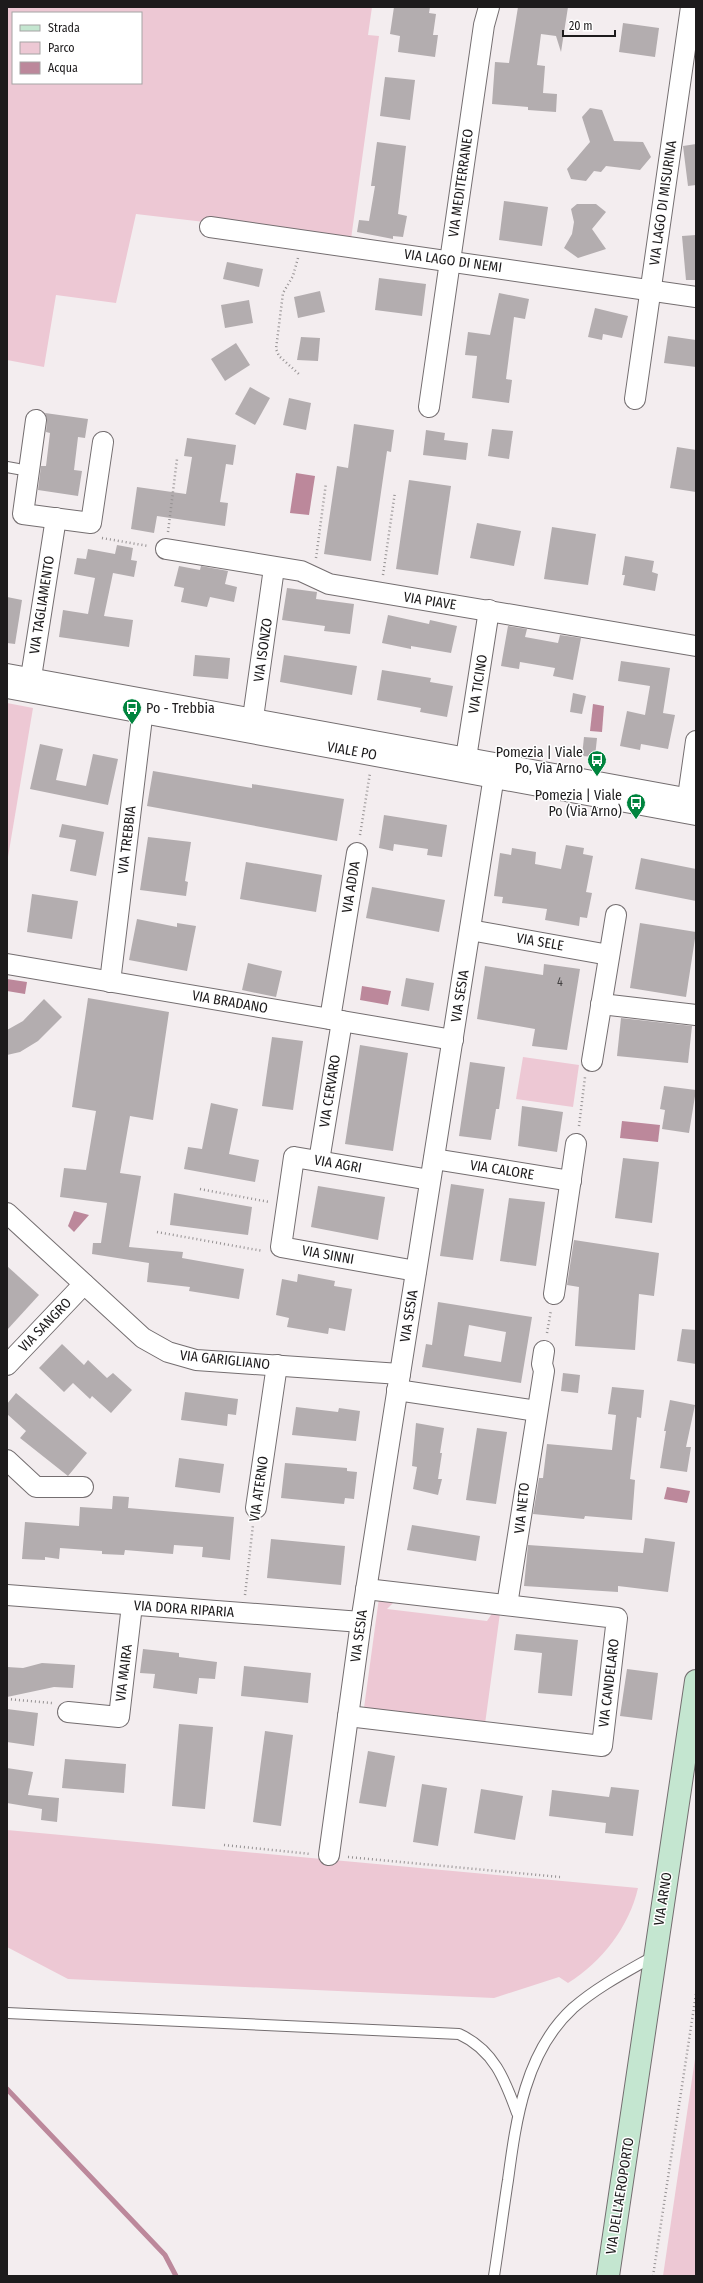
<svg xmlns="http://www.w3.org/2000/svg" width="703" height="2283" viewBox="0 0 703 2283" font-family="'Fira Sans Condensed',sans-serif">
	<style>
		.green { fill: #edc8d4; fill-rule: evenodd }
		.water { fill: #bc889b }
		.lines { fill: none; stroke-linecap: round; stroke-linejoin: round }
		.stream { stroke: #bc889b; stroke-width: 5 }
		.building { fill: #b3adaf; fill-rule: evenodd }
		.lane-casing { stroke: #746e70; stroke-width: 12 }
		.street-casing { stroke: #746e70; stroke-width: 22 }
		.secondary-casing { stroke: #746e70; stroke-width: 24 }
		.path { stroke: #959192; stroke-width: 2.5; stroke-dasharray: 1 3; stroke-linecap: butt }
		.lane { stroke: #fff; stroke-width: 10 }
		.street { stroke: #fff; stroke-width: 20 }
		.secondary { stroke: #c4e6d0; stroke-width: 22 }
		.labels { text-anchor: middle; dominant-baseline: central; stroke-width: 3; stroke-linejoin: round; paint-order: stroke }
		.number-label { font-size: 12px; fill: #424041 }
		.street-label { font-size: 14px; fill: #1d1b1c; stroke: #fff }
		.poi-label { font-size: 14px; fill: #1d1b1c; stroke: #fff; text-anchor: end }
	</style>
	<rect width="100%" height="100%" fill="#f3edef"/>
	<g class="green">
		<path d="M7,7H372L368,35L379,36L351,239L136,214L116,303L56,295L44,367L7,360ZM13,13H141V83H13Z"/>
		<path d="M7,703L33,708L7,863Z"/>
		<path d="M523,1057L579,1065L573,1107L516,1099Z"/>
		<path d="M379,1598L395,1601L387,1609L487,1621L493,1612L500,1613L485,1724L364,1708Z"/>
		<path d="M7,1830L638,1888C629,1927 602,1962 568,1983L559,1977L494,1998L68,1979L7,1947Z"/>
		<path d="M696,2052V2276H663Z"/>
	</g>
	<g class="water">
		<path d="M296,473L315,476L309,515L290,513Z"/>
		<path d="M593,704L604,706L602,732L590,731Z"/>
		<path d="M7,979L27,982L25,994L7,991Z"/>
		<path d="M362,986L391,991L388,1005L360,1000Z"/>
		<path d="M622,1121L660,1125L658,1142L620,1138Z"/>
		<path d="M74,1211L89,1215L74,1232L68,1226Z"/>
		<path d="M667,1487L690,1491L687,1503L664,1499Z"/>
	</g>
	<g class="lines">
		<path class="stream" d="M7,2089L165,2255L176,2276"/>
	</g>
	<g class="building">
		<path d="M394,7H430L429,13L436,14L433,35H438L435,57L398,52L400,36L390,34Z"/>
		<path d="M518,7H568L561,52L556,36L541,34L537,65L545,66L543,93L557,94L556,112L528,110V107L492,104L495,62L509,63Z"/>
		<path d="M623,23L659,28L655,57L619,52Z"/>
		<path d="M385,77L415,80L410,120L380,116Z"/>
		<path d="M590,108L602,110L614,141L643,142L651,157L640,170L606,166L601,172L594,171L586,181L571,179L567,169L590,142L582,117Z"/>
		<path d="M377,142L406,146L398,214L407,216L403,237L393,236V239L357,232L359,220L369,221L375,186H371Z"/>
		<path d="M696,144V185L688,186L683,146Z"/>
		<path d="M504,201L548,207L542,246L499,240Z"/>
		<path d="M577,204H596L606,212L592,229L606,249L578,258L564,248L572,234L574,222L571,209Z"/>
		<path d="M696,235V280H686L682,236Z"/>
		<path d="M227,262L263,269L259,287L223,279Z"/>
		<path d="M379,278L426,284L422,316L375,310Z"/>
		<path d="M320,291L325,312L298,318L294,297Z"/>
		<path d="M499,293L529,299L525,319L514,317L506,379L512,380L509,403L472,398L477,356L465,355L468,332L490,335Z"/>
		<path d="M249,300L253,323L225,328L221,305Z"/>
		<path d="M595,308L628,316L622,338L603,334L602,340L588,337Z"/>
		<path d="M668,336L696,340V367L664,363Z"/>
		<path d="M301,337L320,338L318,361L297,360Z"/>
		<path d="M236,343L250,365L225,381L211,359Z"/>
		<path d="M250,387L270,398L255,425L235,414Z"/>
		<path d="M289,398L311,403L306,430L283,425Z"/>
		<path d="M45,413L88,419L85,438L78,437L74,470L82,471L78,496L38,490L41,466H46L50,433L46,432L47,421Z"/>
		<path d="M354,424L394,430L391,452L387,451L371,561L324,554L337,466L348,468Z"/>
		<path d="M492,429L513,431L509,459L488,456Z"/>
		<path d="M426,430L445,433L444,440L468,443L466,460L423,455Z"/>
		<path d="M187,438L236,445L233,465L226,464L220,502L228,503L225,526L157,516L154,533L131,529L137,487L186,494L192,457L184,456Z"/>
		<path d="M677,447L696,450V492L670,488Z"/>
		<path d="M409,480L451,486L438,575L396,569Z"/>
		<path d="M477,523L521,531L514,566L470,558Z"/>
		<path d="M552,527L596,534L588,585L544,579Z"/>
		<path d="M117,545L133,548L131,560L137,561L134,577L113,573L104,616L133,620L129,647L59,637L63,610L88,614L95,578L74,574L77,558L86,559L88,549L115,554Z"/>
		<path d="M625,556L654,561L652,572L658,574L655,591L623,585L625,575H622Z"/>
		<path d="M179,566L200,570L201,566L228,571L225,584L237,587L234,602L210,597L207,607L181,602L184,588L174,586Z"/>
		<path d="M287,588L317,592L316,599L354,604L350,634L324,631L325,626L282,620Z"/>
		<path d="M7,597L22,600L15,644L7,643Z"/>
		<path d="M388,615L429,624L430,620L457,626L451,653L411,646V649L382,643Z"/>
		<path d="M508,626L527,629L525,637L558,643L560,635L581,638L573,680L553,676L555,668L520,662L519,669L501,666Z"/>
		<path d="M195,655L230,658L228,679L193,676Z"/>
		<path d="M284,655L357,666L352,695L280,682Z"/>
		<path d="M621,661L670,668L663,713L675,715L668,749L641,744L640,750L620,746L627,711L645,715L650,686L618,681Z"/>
		<path d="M382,670L431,678L430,682L453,686L447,717L420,712L421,708L377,700Z"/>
		<path d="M573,693L586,696L582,714L570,712Z"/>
		<path d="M584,737L597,738L595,757L582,756Z"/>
		<path d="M40,744L63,749L56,780L86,786L93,754L118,759L108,805L30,789Z"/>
		<path d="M153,771L252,788V784L344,799L337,841L147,806Z"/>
		<path d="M384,815L447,825L442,857L427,855L428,849L394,844L393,851L379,848Z"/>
		<path d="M62,824L104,832L96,876L70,871L76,840L59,837Z"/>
		<path d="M148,837L191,842L185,881L188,882L186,896L140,890Z"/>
		<path d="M566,845L584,848L583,854L593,856L586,892L592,893L587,918L580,917L579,926L545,920L547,909L502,903L503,897L494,896L500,853L511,855L512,848L536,852L535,864L561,869Z"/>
		<path d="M641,858L696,869V901L635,889Z"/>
		<path d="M246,862L322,875L316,912L240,899Z"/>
		<path d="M372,887L445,900L439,932L366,918Z"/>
		<path d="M32,894L78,901L72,939L27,932Z"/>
		<path d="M137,919L177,927V923L196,926L187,971L129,960Z"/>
		<path d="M640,923L696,932L686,997L630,988Z"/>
		<path d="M248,963L282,971L276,997L242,990Z"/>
		<path d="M544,964L580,969L567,1050L532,1046L535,1029L477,1019L485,966L543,975Z"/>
		<path d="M406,978L434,983L429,1011L401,1006Z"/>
		<path d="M88,998L169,1012L153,1120L130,1116L120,1173L141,1176L129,1247L183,1252L182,1258L244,1269L239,1299L189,1291L190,1287L147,1282L149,1263L92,1254L93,1243H101L107,1203L60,1197L64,1168L86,1170L96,1111L72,1107Z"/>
		<path d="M44,999L62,1017L38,1041L20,1052L7,1055V1030L23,1021Z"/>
		<path d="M621,1018L692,1026L688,1063L617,1056Z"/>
		<path d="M272,1037L303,1041L293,1110L262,1106Z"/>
		<path d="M360,1045L408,1053L393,1151L345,1144Z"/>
		<path d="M470,1062L505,1067L499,1109H496L491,1140L459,1136Z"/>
		<path d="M664,1086L696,1090L689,1133L662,1129L665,1110L660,1109Z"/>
		<path d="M211,1103L238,1109L229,1154L259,1160L255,1182L184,1169L188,1147L202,1149Z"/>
		<path d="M522,1106L563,1112L557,1152L518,1146Z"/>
		<path d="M623,1158L659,1162L652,1223L615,1218Z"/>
		<path d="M451,1184L484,1189L473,1260L440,1256Z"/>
		<path d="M318,1186L385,1197L378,1240L311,1227Z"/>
		<path d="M174,1193L252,1207L248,1235L170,1225Z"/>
		<path d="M509,1198L545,1202L536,1266L500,1261Z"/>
		<path d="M574,1240L659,1253L654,1296L639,1294L635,1350L575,1346L579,1287L567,1285Z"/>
		<path d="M7,1266L39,1295L7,1330Z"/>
		<path d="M298,1274L335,1281L334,1286L352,1289L345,1331L329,1328L328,1334L287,1327L289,1318L276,1315L282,1279L297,1282Z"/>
		<path d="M438,1302L532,1317L521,1383L422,1367L426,1344L432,1345ZM469,1325L506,1332L501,1362L464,1356Z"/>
		<path d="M682,1329L696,1330V1364L677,1361Z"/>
		<path d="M62,1344L84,1365L88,1360L107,1378L113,1373L132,1390L111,1413L92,1396L90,1399L73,1383L64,1392L39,1368Z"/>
		<path d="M563,1373L580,1375L578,1393L561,1391Z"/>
		<path d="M612,1387L644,1390L641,1418L637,1417L630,1479L635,1480L632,1520L585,1516L584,1519L533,1514L539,1478H543L547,1444L612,1450L616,1415L608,1414Z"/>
		<path d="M185,1392L238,1399L236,1415L228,1414L227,1426L181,1420Z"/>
		<path d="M16,1393L87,1453L68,1476L20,1438L26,1431L7,1414V1404Z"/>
		<path d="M670,1400L695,1405L686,1447H691L687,1472L660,1468L666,1431H664Z"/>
		<path d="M296,1407L338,1412L339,1408L360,1411L356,1441L292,1435Z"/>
		<path d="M416,1423L444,1428L440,1453H442L438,1479H442L438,1495L413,1489L417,1467L412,1466Z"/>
		<path d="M477,1428L507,1432L496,1504L466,1500Z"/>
		<path d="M179,1458L224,1464L220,1493L175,1487Z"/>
		<path d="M285,1463L347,1468V1471L357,1472L354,1499L345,1498L344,1504L281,1498Z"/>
		<path d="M113,1496L129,1497L128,1508L234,1517L230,1560L202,1557L203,1547L174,1545L173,1554L125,1550L124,1555L102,1554V1551L60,1548L59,1559L45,1557V1560L22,1559L25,1522L79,1526L80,1507L112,1509Z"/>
		<path d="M412,1525L480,1536L476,1561L407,1550Z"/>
		<path d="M645,1538L675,1542L668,1592L618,1586V1592L524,1586L528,1545L643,1553Z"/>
		<path d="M271,1539L345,1546L341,1585L267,1578Z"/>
		<path d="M516,1634L578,1640L572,1696L538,1693L542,1653L514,1650Z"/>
		<path d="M143,1649L179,1653V1657L217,1662L215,1679L199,1678L197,1694L153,1688L155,1674L140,1673Z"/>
		<path d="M42,1663L75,1665L73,1688L54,1687L7,1697V1667L23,1668Z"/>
		<path d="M244,1666L311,1673L308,1703L241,1696Z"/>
		<path d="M627,1669L658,1673L652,1720L620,1716Z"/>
		<path d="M7,1709L38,1713L34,1746L7,1742Z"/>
		<path d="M179,1724L213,1727L205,1809L172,1806Z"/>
		<path d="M265,1731L293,1735L281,1826L253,1822Z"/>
		<path d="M368,1751L395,1756L386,1807L359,1803Z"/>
		<path d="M65,1759L126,1764L124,1793L62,1788Z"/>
		<path d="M7,1768L33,1772L28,1795L59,1798L57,1822L41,1820L42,1809L7,1803Z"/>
		<path d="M422,1784L447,1788L438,1846L413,1842Z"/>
		<path d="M611,1787L639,1790L633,1836L605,1833L606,1823L549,1816L552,1790L609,1797Z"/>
		<path d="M481,1789L523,1796L515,1840L474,1833Z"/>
	</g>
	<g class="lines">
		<g class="lane-casing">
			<g id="lane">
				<path d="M7,467L18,469"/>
				<path d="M7,2013L459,2034C494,2050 505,2080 517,2113"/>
				<path d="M494,2276C499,2244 503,2212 508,2180C516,2120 525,2052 573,2008C597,1987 626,1972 654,1956"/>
			</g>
		</g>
		<g class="street-casing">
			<g id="street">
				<path d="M210,227L696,297"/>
				<path d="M635,399L691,7"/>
				<path d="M429,407L484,25L489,7"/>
				<path d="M36,420L23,514L91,523L103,442"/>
				<path d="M166,549L301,571L329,584L696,646"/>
				<path d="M7,674L696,800"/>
				<path d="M7,688L696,815"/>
				<path d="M29,690L56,518"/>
				<path d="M251,732L274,568"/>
				<path d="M466,758L489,610"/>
				<path d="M686,811L696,741"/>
				<path d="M470,930L609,955"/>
				<path d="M7,964L453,1040"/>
				<path d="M110,982L144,701"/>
				<path d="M601,1004L696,1015"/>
				<path d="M330,1019L357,853"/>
				<path d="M592,1061L616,915"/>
				<path d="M434,1159L571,1181"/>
				<path d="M319,1161L342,1021"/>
				<path d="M7,1213L143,1338L168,1352L196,1360L400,1374"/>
				<path d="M416,1271L281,1247L294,1157L430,1180"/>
				<path d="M554,1294L576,1144"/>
				<path d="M7,1365L84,1284"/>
				<path d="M397,1390L537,1411"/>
				<path d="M7,1460L36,1487H83"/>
				<path d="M256,1508L277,1365"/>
				<path d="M7,1595L361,1622"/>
				<path d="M507,1605L544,1371L542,1364L544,1351"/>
				<path d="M68,1712L119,1717L132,1605"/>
				<path d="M348,1716L602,1746L617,1618L366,1589"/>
				<path d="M329,1855L361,1622L496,763"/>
			</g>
		</g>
		<g class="secondary-casing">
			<path id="secondary" d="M608,2276L696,1681"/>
		</g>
		<g class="path">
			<path d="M298,258L293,276L283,293L276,349L279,356L300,375"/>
			<path d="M168,532L177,459"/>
			<path d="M102,538L148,546"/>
			<path d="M316,558L326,483"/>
			<path d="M383,575L395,492"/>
			<path d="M360,835L370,773"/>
			<path d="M579,1126L585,1077"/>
			<path d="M200,1189L269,1202"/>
			<path d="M157,1232L263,1251"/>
			<path d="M547,1333L551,1310"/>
			<path d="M245,1595L253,1525"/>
			<path d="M7,1699L52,1703"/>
			<path d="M224,1845L311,1854"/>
			<path d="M348,1857L560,1877"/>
			<path d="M653,2276L696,1994"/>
		</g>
		<use href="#lane" class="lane"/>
		<use href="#street" class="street"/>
		<use href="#secondary" class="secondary"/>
	</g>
	<defs>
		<g id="bus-pin" transform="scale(1)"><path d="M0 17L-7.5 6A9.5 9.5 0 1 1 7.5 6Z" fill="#00843e" stroke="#fff"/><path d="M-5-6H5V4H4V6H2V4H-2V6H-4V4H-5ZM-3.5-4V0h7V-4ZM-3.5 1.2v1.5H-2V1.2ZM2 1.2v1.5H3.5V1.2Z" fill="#fff"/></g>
	</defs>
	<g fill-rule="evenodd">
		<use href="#bus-pin" x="132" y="708"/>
		<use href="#bus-pin" x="597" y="760"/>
		<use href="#bus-pin" x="636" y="803"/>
	</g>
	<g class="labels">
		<g class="number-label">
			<text x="560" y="982">4</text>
		</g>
		<g class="street-label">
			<text transform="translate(461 183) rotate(-82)">VIA MEDITERRANEO</text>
			<text transform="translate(663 203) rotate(-82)">VIA LAGO DI MISURINA</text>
			<text transform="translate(453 261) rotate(8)">VIA LAGO DI NEMI</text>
			<text transform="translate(430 601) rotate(9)">VIA PIAVE</text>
			<text transform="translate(42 605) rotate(-81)">VIA TAGLIAMENTO</text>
			<text transform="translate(263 650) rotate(-82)">VIA ISONZO</text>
			<text transform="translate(478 684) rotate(-81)">VIA TICINO</text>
			<text transform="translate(352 751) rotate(10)">VIALE PO</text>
			<text transform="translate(127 840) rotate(-83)">VIA TREBBIA</text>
			<text transform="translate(351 887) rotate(-81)">VIA ADDA</text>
			<text transform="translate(540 942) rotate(10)">VIA SELE</text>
			<text transform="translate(460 996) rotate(-81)">VIA SESIA</text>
			<text transform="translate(230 1002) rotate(10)">VIA BRADANO</text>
			<text transform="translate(330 1091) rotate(-81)">VIA CERVARO</text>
			<text transform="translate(338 1164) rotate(10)">VIA AGRI</text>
			<text transform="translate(502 1170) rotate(9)">VIA CALORE</text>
			<text transform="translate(328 1255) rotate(10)">VIA SINNI</text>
			<text transform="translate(409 1316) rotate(-81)">VIA SESIA</text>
			<text transform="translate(45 1325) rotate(-46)">VIA SANGRO</text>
			<text transform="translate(225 1360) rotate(6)">VIA GARIGLIANO</text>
			<text transform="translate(259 1489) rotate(-82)">VIA ATERNO</text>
			<text transform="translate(522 1508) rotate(-84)">VIA NETO</text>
			<text transform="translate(184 1609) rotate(4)">VIA DORA RIPARIA</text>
			<text transform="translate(359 1636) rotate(-82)">VIA SESIA</text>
			<text transform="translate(124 1673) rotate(-83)">VIA MAIRA</text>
			<text transform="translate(609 1683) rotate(-83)">VIA CANDELARO</text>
			<text transform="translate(663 1899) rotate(-81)">VIA ARNO</text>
			<text transform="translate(620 2196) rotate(-81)">VIA DELL'AEROPORTO</text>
		</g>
		<g class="poi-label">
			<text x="146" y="708" text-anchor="start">Po - Trebbia</text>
			<text x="583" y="752">Pomezia | Viale<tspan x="583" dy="16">Po, Via Arno</tspan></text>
			<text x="622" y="795">Pomezia | Viale<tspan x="622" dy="16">Po (Via Arno)</tspan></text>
		</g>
	</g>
	<rect width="703" height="2283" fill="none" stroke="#1d1b1c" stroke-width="16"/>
	<rect x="12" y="12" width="130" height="72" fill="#ffffff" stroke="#a5a4a4"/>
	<rect x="20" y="25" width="20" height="6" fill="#c4e6d0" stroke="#a5a4a4"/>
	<text x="48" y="32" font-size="12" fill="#1d1b1c">Strada</text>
	<rect x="20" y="42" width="20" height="12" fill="#edc8d4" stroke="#a5a4a4"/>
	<text x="48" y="52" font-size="12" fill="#1d1b1c">Parco</text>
	<rect x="20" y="62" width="20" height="12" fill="#bc889b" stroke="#a5a4a4"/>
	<text x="48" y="72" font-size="12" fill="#1d1b1c">Acqua</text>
	<path d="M563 30v6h52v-6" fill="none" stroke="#1d1b1c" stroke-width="2"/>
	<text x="569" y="30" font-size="12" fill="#1d1b1c" stroke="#ffffff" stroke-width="3" paint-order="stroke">20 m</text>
</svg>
